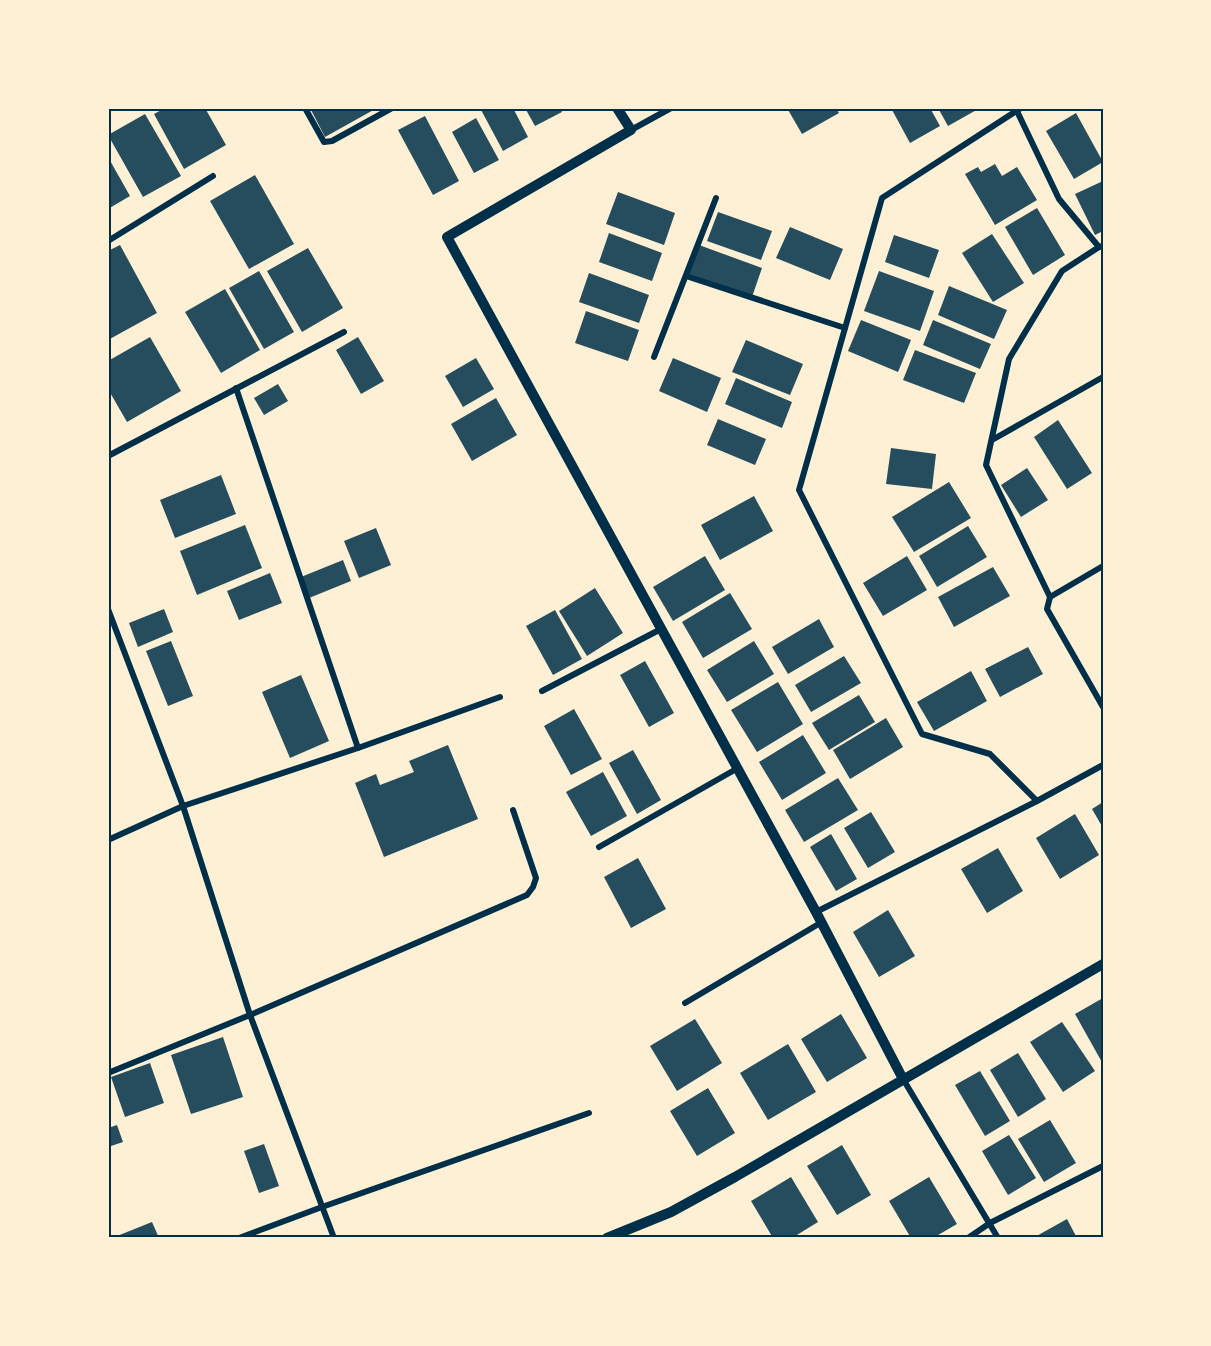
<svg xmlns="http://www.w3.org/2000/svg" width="1211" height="1346" viewBox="0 0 1211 1346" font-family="'Exo 2',sans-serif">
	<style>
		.building { fill: #264d5e }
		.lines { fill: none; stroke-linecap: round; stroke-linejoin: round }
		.minor { stroke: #003049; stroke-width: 6 }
		.tertiary { stroke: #003049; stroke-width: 10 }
		.neatline { fill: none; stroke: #003049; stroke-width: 2 }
	</style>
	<rect width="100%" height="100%" fill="#fdf0d5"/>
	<g class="building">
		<path d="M165,108H205L226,145L184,169L154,114Z"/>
		<path d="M310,108H377L325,137Z"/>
		<path d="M480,108H513L528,137L503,151Z"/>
		<path d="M525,108H560L562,112L535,126Z"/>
		<path d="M787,108H836L839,113L802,134Z"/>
		<path d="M891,108H930L940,126L910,143Z"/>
		<path d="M938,108H980L948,126Z"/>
		<path d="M1076,113L1103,162L1074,179L1046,131Z"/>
		<path d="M145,114L181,176L143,197L108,135Z"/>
		<path d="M425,116L459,181L433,195L398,130Z"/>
		<path d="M476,118L499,160L474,173L452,132Z"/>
		<path d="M108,157L130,196L108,209Z"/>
		<path d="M995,164L1002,176L1017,167L1037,200L995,225L965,174L978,167L981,172Z"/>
		<path d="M255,175L294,244L249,269L210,201Z"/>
		<path d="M1103,181V231L1095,235L1075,194Z"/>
		<path d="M618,192L675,213L664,245L606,224Z"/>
		<path d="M1037,208L1065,255L1033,275L1005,227Z"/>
		<path d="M718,212L772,231L761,260L707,241Z"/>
		<path d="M790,227L843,249L830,280L776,258Z"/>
		<path d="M609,233L662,253L652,281L599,262Z"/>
		<path d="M992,234L1024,283L993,302L962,253Z"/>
		<path d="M894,235L939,250L929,278L885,262Z"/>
		<path d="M120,245L157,313L108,340V251Z"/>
		<path d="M699,245L762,268L752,297L688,274Z"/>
		<path d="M308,248L343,308L302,332L267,271Z"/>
		<path d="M259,271L294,332L264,349L229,288Z"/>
		<path d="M879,271L934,291L920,331L864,311Z"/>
		<path d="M589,273L649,295L639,323L579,302Z"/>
		<path d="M949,286L1007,310L994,339L938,315Z"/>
		<path d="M225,289L260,350L221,373L185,312Z"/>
		<path d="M586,311L639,330L628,361L575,343Z"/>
		<path d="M861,320L911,340L898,372L848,351Z"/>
		<path d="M933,320L991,344L980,369L923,345Z"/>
		<path d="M150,337L181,391L127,422L108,389V361Z"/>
		<path d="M358,337L384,381L361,394L336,350Z"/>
		<path d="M746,340L803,364L790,395L732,372Z"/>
		<path d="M915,350L976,373L964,403L903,380Z"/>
		<path d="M476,358L494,389L463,407L445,376Z"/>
		<path d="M673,358L721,378L707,412L659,391Z"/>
		<path d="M736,378L792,402L782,428L725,404Z"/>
		<path d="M278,384L288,401L264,415L254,398Z"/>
		<path d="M496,398L517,435L472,461L451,424Z"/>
		<path d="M718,419L766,439L755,465L707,445Z"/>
		<path d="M1058,420L1092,473L1067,489L1034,437Z"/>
		<path d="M891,448L936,454L932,489L886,484Z"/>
		<path d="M1027,468L1048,500L1021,517L1001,485Z"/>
		<path d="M221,475L236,514L175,538L160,500Z"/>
		<path d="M949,482L971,518L914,552L892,517Z"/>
		<path d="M754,496L773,531L720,560L701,525Z"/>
		<path d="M245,525L262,568L197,595L180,551Z"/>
		<path d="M968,526L987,557L937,587L919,556Z"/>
		<path d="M376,528L391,565L359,578L344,541Z"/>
		<path d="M705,556L725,590L673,621L653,587Z"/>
		<path d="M907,556L927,590L883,616L863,583Z"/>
		<path d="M343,560L351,581L309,598L301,577Z"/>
		<path d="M993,567L1010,596L954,627L938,597Z"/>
		<path d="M270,573L282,603L239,620L227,591Z"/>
		<path d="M595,588L623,633L587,656L559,611Z"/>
		<path d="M730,593L752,629L703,658L682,622Z"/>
		<path d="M164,609L173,632L138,647L129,623Z"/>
		<path d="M555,610L582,659L553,675L526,626Z"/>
		<path d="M819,619L834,647L788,674L772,647Z"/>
		<path d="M171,641L193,696L168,706L146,651Z"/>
		<path d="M754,641L774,674L727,702L707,670Z"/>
		<path d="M1028,647L1043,674L1000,697L985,669Z"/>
		<path d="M844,656L861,683L811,712L795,685Z"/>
		<path d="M645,661L674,713L649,727L620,675Z"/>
		<path d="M971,671L987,701L934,731L917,702Z"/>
		<path d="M301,675L329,741L290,758L262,692Z"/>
		<path d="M778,682L803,724L757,752L731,710Z"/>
		<path d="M859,695L875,722L829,750L812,723Z"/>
		<path d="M574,709L602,759L571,775L544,726Z"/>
		<path d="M886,718L903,747L850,779L833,750Z"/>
		<path d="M803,735L826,773L782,800L759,762Z"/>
		<path d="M448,745L478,819L384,857L355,783L376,774L380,785L414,772L409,761Z"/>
		<path d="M633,750L661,800L637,814L609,763Z"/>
		<path d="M603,772L627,816L591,836L566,792Z"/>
		<path d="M838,778L858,810L804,842L785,810Z"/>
		<path d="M1103,802V828L1092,809Z"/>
		<path d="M871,812L895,852L868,868L844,828Z"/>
		<path d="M1075,814L1099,855L1060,879L1036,838Z"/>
		<path d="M831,834L857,879L836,891L810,847Z"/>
		<path d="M998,848L1023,891L987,913L961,869Z"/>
		<path d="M638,858L666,909L631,928L604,877Z"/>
		<path d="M888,910L915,956L879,977L853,932Z"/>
		<path d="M1103,998V1064L1075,1014Z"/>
		<path d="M841,1014L867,1058L827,1082L801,1039Z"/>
		<path d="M695,1019L722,1063L677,1091L650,1046Z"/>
		<path d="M1062,1022L1095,1071L1063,1092L1030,1042Z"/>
		<path d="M223,1037L243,1097L191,1114L171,1055Z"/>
		<path d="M788,1044L816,1092L768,1120L740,1073Z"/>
		<path d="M1018,1053L1046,1099L1018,1117L990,1070Z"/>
		<path d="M150,1063L164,1103L125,1117L111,1077Z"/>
		<path d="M980,1071L1010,1121L985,1136L955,1085Z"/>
		<path d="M708,1088L735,1133L697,1156L670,1111Z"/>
		<path d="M1050,1120L1076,1163L1044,1182L1018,1139Z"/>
		<path d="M117,1125L123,1142L108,1147V1128Z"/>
		<path d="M1009,1135L1036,1178L1008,1195L982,1151Z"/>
		<path d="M264,1144L279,1186L259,1193L244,1151Z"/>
		<path d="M842,1145L871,1195L837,1215L807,1166Z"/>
		<path d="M791,1177L818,1222L792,1238H773L751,1201Z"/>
		<path d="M929,1177L957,1224L933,1238H911L889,1201Z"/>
		<path d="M1067,1219L1077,1238H1033Z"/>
		<path d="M152,1222L159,1238H112Z"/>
	</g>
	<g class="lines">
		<g class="minor">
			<path d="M305,108L324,142L332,141L392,108"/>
			<path d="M1021,108L882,198L799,490L922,734L990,754L1037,801"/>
			<path d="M1016,109L1059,199L1099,247"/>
			<path d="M631,130L671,108"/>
			<path d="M108,241L213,176"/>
			<path d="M1103,246L1099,247L1062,271L1009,359L986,465L1050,597L1047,609L1103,707"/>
			<path d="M686,276L845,328"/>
			<path d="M654,357L716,198"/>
			<path d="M992,440L1103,377"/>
			<path d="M108,456L344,332"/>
			<path d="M1050,597L1103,566"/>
			<path d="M108,609L183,806L250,1015L334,1238"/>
			<path d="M542,691L661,629"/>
			<path d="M358,748L500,697"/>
			<path d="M108,840L183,806L358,748L236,388"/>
			<path d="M599,847L738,768"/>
			<path d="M816,912L1037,801L1103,765"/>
			<path d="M685,1003L822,922"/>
			<path d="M108,1073L250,1015L527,895L533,887L536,878L513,810"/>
			<path d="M903,1079L998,1238"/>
			<path d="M239,1238L322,1207L589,1113"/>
			<path d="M968,1238L990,1223L1103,1166"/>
		</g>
		<g class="tertiary">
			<path d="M617,108L631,130L447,237L816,912L903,1079"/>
			<path d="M607,1238L671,1212L735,1177L1103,964"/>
		</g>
	</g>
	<rect width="1211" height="1346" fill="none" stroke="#fdf0d5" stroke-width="219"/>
	<rect x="110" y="110" width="992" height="1126" class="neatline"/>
</svg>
